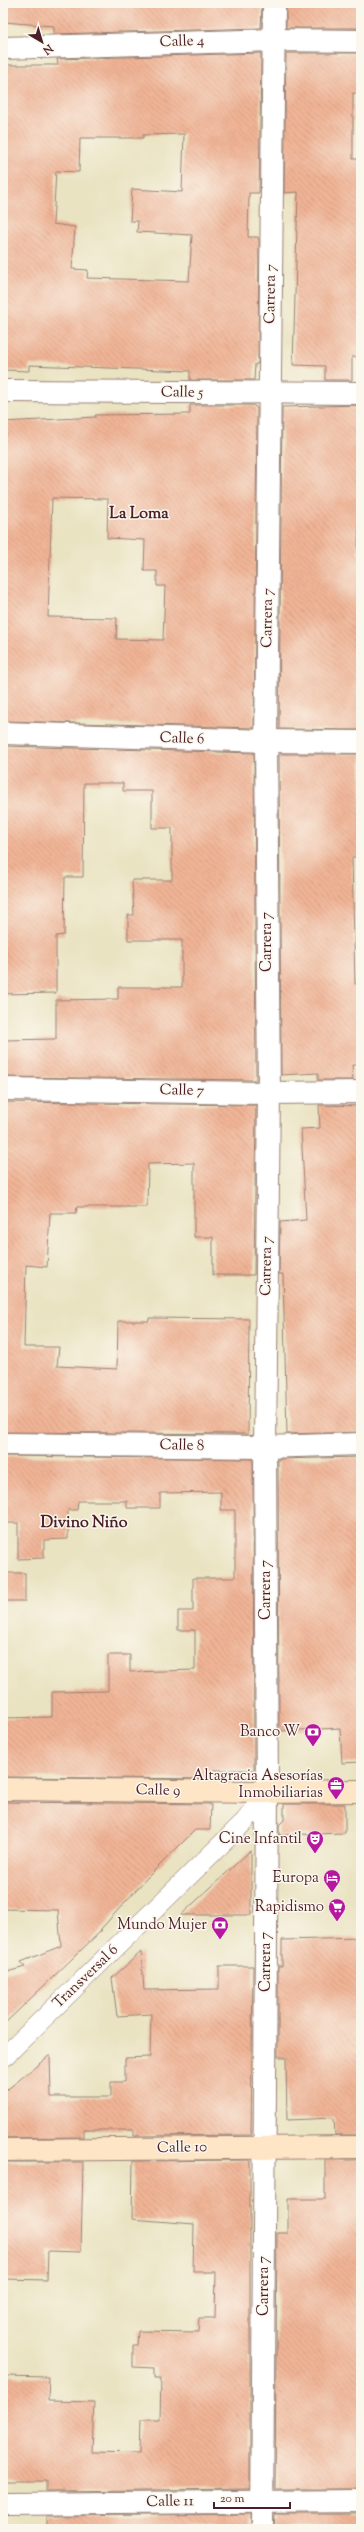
<svg xmlns="http://www.w3.org/2000/svg" width="364" height="2532" viewBox="0 0 364 2532" font-family="'Sorts Mill Goudy',serif">
	<style>
		.building { fill: url(#building-back-hatch); fill-rule: evenodd }
		.lines { fill: none; stroke-linecap: round; stroke-linejoin: round }
		.pedestrian-casing { stroke: #9a8176; stroke-width: 20 }
		.minor-casing { stroke: #9a8176; stroke-width: 24 }
		.secondary-casing { stroke: #9a8176; stroke-width: 24 }
		.pedestrian { stroke: #fff; stroke-width: 19 }
		.minor { stroke: #fff; stroke-width: 22 }
		.secondary { stroke: #fde5c5; stroke-width: 22 }
		.labels { text-anchor: middle; dominant-baseline: central; stroke-width: 3; stroke-linejoin: round; paint-order: stroke }
		.street-label { font-size: 15px; fill: #4a1f2b; stroke: #fbf7ec }
		.poi-label { font-size: 15px; fill: #4a1f2b; stroke: #fbf7ec; text-anchor: end }
		.neighbourhood-label { font-size: 16px; font-weight: bold; fill: #4a1f2b; stroke: #fbf7ec }
	</style>
	<defs>
		<pattern id="building-back-hatch" width="6" height="6" patternUnits="userSpaceOnUse"><rect width="6" height="6" fill="#f0b495"/><path d="M-1 5l2 2M0 0l6 6M5-1l2 2" fill="none" stroke="#cf9a81"/></pattern>
	</defs>
	<rect width="100%" height="100%" fill="#fbf7ec"/>
	<filter id="ink" filterUnits="userSpaceOnUse"><feTurbulence type="fractalNoise" baseFrequency=".025" numOctaves="2"/><feDisplacementMap in="SourceGraphic" scale="8" xChannelSelector="R" yChannelSelector="G"/><feConvolveMatrix kernelMatrix="1 2 1 2 8 2 1 2 1" color-interpolation-filters="sRGB"/></filter>
	<filter id="wash" filterUnits="userSpaceOnUse"><feTurbulence type="fractalNoise" baseFrequency=".012" numOctaves="4" result="noise"/><feDisplacementMap in="SourceGraphic" scale="16" xChannelSelector="R" yChannelSelector="G"/><feGaussianBlur stdDeviation="0.9" result="paint"/><feColorMatrix in="noise" values="0 0 0 0 0 0 0 0 0 0 0 0 0 0 0 0 0 1.4 0 .05"/><feComposite in="paint" operator="in"/></filter>
	<g filter="url(#wash)">
		<rect width="100%" height="100%" fill="#eae3c2"/>
		<g id="blocks">
			<g class="building">
				<path d="M4,3H262L261,28L54,34V26L3,22Z"/>
				<rect x="286" y="3" width="75" height="25"/>
				<path d="M261,53L259,193H249L248,237H258L259,240L258,364H255L254,380H190V371L29,365V371L3,370V65H58L57,59ZM184,134L182,192L132,189L130,221H138L137,232L192,235L189,281L87,278L88,270L72,269L75,227L53,224L56,171L79,172L80,138H143V135Z"/>
				<path d="M286,53H361V93H353V159H361V357H352V380H325V366L293,365L298,192L284,193Z"/>
				<path d="M190,405H253L257,408L254,728L3,721V422L96,417L95,415L190,414ZM52,498L108,499L107,538L145,540L144,571H157V586H165L163,640L116,639L117,618L48,617Z"/>
				<path d="M361,405L358,554H361V730L279,729L282,407Z"/>
				<path d="M3,746L254,753L256,1080L3,1077V1040L56,1039V1000L118,999V987H182V940H128V915H134L132,880H172V828H152V791H123V783H84L83,877H65L64,935L56,936V993L3,994Z"/>
				<path d="M279,754H361V857H352L355,984H361V1065H352L353,1080H318V1073L281,1075Z"/>
				<path d="M3,1102L256,1105L254,1275H213V1237H194V1163L148,1164L147,1207H77L76,1213H50L47,1267L26,1265L24,1347H59L57,1366L117,1369L118,1321H149V1318L249,1319L248,1434L3,1432Z"/>
				<path d="M319,1105L361,1106V1292H359L361,1432L287,1434L283,1274H279L280,1222L306,1220L301,1129L320,1128Z"/>
				<path d="M3,1456L253,1459L254,1770H211V1779L3,1777V1718L52,1717V1692L108,1691V1655H130V1672L195,1670V1630H178V1611H193V1578H235V1510H221V1492L160,1493V1508H127V1501H78L77,1510H68V1539L44,1540V1558L18,1559V1523H3Z"/>
				<path d="M361,1457V1629H358L361,1668V1762L342,1763L340,1728L279,1731L278,1459Z"/>
				<rect x="3" y="1573" width="22" height="28"/>
				<path d="M3,1802L211,1804L210,1830H195L144,1881L100,1930H102L3,2025V1973L25,1967L21,1962L61,1946L58,1910L3,1909Z"/>
				<path d="M284,1804H345V1833L279,1835V1825L284,1820Z"/>
				<path d="M251,1850V1915H181Z"/>
				<path d="M361,1938V2135H335L334,2118L287,2120L286,2057H278V1966H282V1940Z"/>
				<path d="M141,1952L144,1990L219,1989V1966H253L251,2135L134,2136V2130H84V2137L3,2138V2093L50,2055L51,2097H111V2082H125V2058L150,2057L151,2014L117,2016L112,1978Z"/>
				<path d="M250,2160V2489L46,2491V2481H3V2376L49,2377L48,2401L94,2402L92,2452L139,2453L140,2420H160L161,2378H155V2368L133,2367V2346H137L138,2331L198,2332L199,2318H215L216,2272H193L194,2224L132,2219L133,2161Z"/>
				<path d="M325,2160H361V2489H275L277,2233H288V2199H325Z"/>
				<path d="M3,2162H83L81,2252L48,2251L47,2280L3,2279Z"/>
				<path d="M250,2514V2529H47V2516Z"/>
				<path d="M275,2514H361V2529H274Z"/>
			</g>
		</g>
	</g>
	<g filter="url(#ink)">
		<use href="#blocks" fill-opacity="0" stroke="#9a8176" stroke-width="1"/>
		<g class="lines">
			<g class="pedestrian-casing">
				<path id="pedestrian" d="M3,2058L245,1821L267,1792"/>
			</g>
			<g class="minor-casing">
				<g id="minor">
					<path d="M3,48L274,40L361,41"/>
					<path d="M3,391L361,393"/>
					<path d="M3,733L266,741L361,742"/>
					<path d="M3,1089L269,1093L361,1092"/>
					<path d="M3,1444L265,1447L361,1444"/>
					<path d="M3,2504L361,2501"/>
					<path d="M262,2529L267,1792L265,1447L269,1093L266,741L274,3"/>
				</g>
			</g>
			<g class="secondary-casing">
				<g id="secondary">
					<path d="M3,1789L267,1792L361,1791"/>
					<path d="M3,2150L361,2147"/>
				</g>
			</g>
			<use href="#pedestrian" class="pedestrian"/>
			<use href="#minor" class="minor"/>
			<use href="#secondary" class="secondary"/>
		</g>
	</g>
	<defs>
		<g id="bank-pin" transform="scale(0.9)"><path d="M0 17L-7.5 6A9.5 9.5 0 1 1 7.5 6Z" fill="#b5179e" stroke="#fbf7ec"/><path d="M-6-4H6V4H-6ZM0-2.3a2.3 2.3 0 1 0 0 4.6a2.3 2.3 0 1 0 0-4.6Z" fill="#fff"/></g>
		<g id="office-pin" transform="scale(0.9)"><path d="M0 17L-7.5 6A9.5 9.5 0 1 1 7.5 6Z" fill="#b5179e" stroke="#fbf7ec"/><path d="M-6-3h4V-5.5h4V-3h4V5H-6ZM-1-4.5V-3h2v-1.5ZM-6 0V1H6V0Z" fill="#fff"/></g>
		<g id="theatre-pin" transform="scale(0.9)"><path d="M0 17L-7.5 6A9.5 9.5 0 1 1 7.5 6Z" fill="#b5179e" stroke="#fbf7ec"/><path d="M-5-5.5Q0-4 5-5.5V0Q5 5 0 6Q-5 5-5 0ZM-3.3-2.5H-1v1.5H-3.3ZM1-2.5H3.3v1.5H1ZM-2.8 1Q0 5.5 2.8 1Z" fill="#fff"/></g>
		<g id="hotel-pin" transform="scale(0.9)"><path d="M0 17L-7.5 6A9.5 9.5 0 1 1 7.5 6Z" fill="#b5179e" stroke="#fbf7ec"/><path d="M-6-4.5h1.5V1H6V5H4.5V3h-9V5H-6ZM-4 0a1.8 1.8 0 1 1 3.6 0ZM.5 0V-2.5h3Q6-2.5 6 0Z" fill="#fff"/></g>
		<g id="supermarket-pin" transform="scale(0.9)"><path d="M0 17L-7.5 6A9.5 9.5 0 1 1 7.5 6Z" fill="#b5179e" stroke="#fbf7ec"/><path d="M-6-5.5h2.5l.6 2H6L4.5 2H-2.5L-4.4-4H-6ZM-1.5 3.2a1.3 1.3 0 1 0 .1 0ZM3 3.2a1.3 1.3 0 1 0 .1 0Z" fill="#fff"/></g>
	</defs>
	<g fill-rule="evenodd">
		<use href="#bank-pin" x="313" y="1732"/>
		<use href="#office-pin" x="336" y="1785"/>
		<use href="#theatre-pin" x="315" y="1839"/>
		<use href="#hotel-pin" x="332" y="1878"/>
		<use href="#supermarket-pin" x="337" y="1907"/>
		<use href="#bank-pin" x="220" y="1925"/>
	</g>
	<g class="labels">
		<g class="street-label">
			<text transform="translate(182 42) rotate(-2)">Calle 4</text>
			<text transform="translate(271 294) rotate(-89)">Carrera 7</text>
			<text transform="translate(182 393) rotate(1)">Calle 5</text>
			<text transform="translate(268 618) rotate(-89)">Carrera 7</text>
			<text transform="translate(182 739) rotate(2)">Calle 6</text>
			<text transform="translate(267 942) rotate(-90)">Carrera 7</text>
			<text transform="translate(182 1091) rotate(1)">Calle 7</text>
			<text transform="translate(267 1266) rotate(-89)">Carrera 7</text>
			<text transform="translate(182 1446) rotate(1)">Calle 8</text>
			<text transform="translate(266 1590) rotate(-90)">Carrera 7</text>
			<text transform="translate(158 1791) rotate(1)">Calle 9</text>
			<text transform="translate(266 1962) rotate(-90)">Carrera 7</text>
			<text transform="translate(86 1977) rotate(-44)">Transversal 6</text>
			<text transform="translate(182 2148) rotate(-1)">Calle 10</text>
			<text transform="translate(264 2286) rotate(-90)">Carrera 7</text>
			<text transform="translate(170 2502) rotate(-1)">Calle 11</text>
		</g>
		<g class="poi-label">
			<text x="300" y="1732">Banco W</text>
			<text x="323" y="1776">Altagracia Asesorías<tspan x="323" dy="17">Inmobiliarias</tspan></text>
			<text x="302" y="1839">Cine Infantil</text>
			<text x="319" y="1878">Europa</text>
			<text x="324" y="1907">Rapidismo</text>
			<text x="207" y="1925">Mundo Mujer</text>
		</g>
		<g class="neighbourhood-label">
			<text x="139" y="514">La Loma</text>
			<text x="84" y="1523">Divino Niño</text>
		</g>
	</g>
	<rect width="364" height="2532" fill="none" stroke="#fbf7ec" stroke-width="16"/>
	<g transform="translate(42 42) rotate(142)" stroke="#fbf7ec" stroke-width="3" paint-order="stroke">
	<path d="M0-3L7 15L0 10L-7 15Z" fill="#4a1f2b"/>
	<text y="-6" font-size="11" font-weight="bold" text-anchor="middle" fill="#4a1f2b">N</text>
	</g>
	<path d="M214 2502v6h76v-6" fill="none" stroke="#4a1f2b" stroke-width="2"/>
	<text x="220" y="2502" font-size="12" fill="#4a1f2b" stroke="#fbf7ec" stroke-width="3" paint-order="stroke">20 m</text>
</svg>
